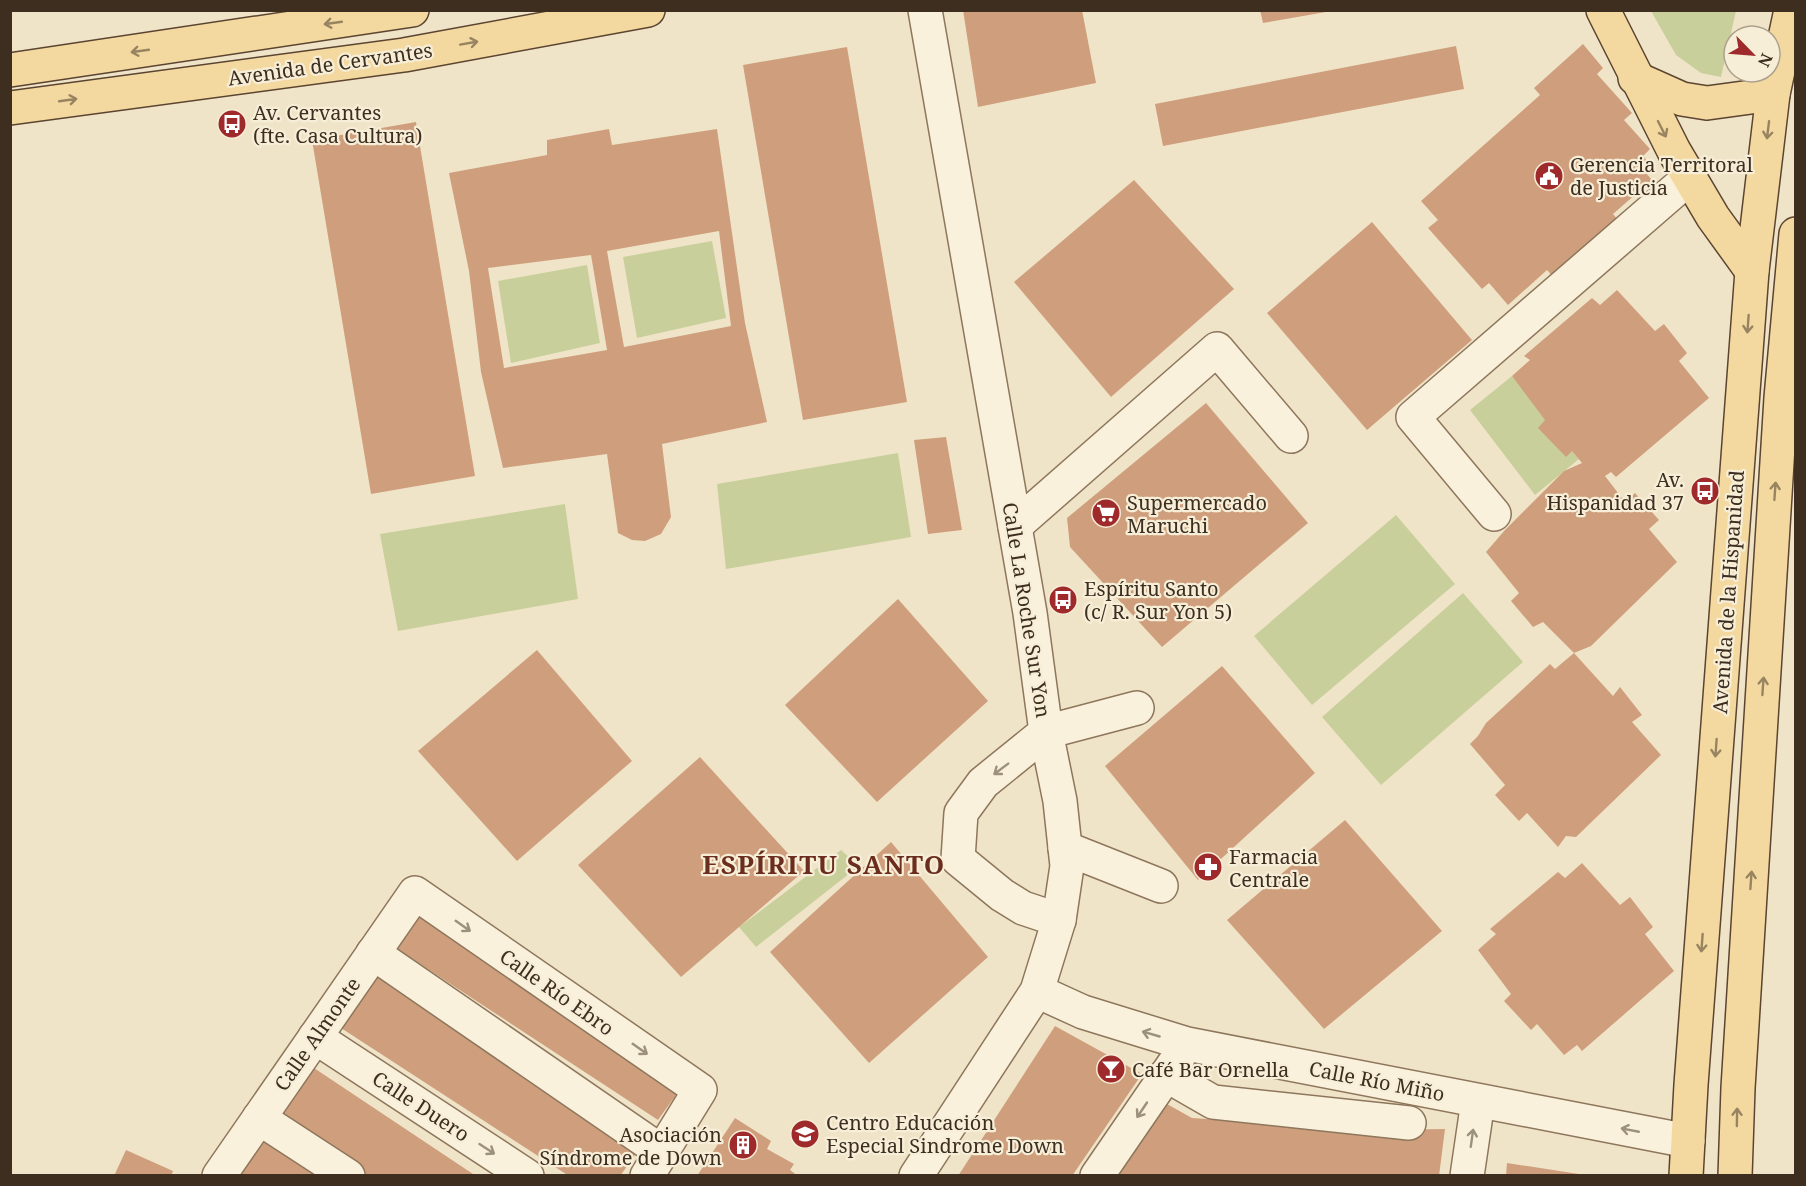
<svg xmlns="http://www.w3.org/2000/svg" width="1806" height="1186" viewBox="0 0 1806 1186" font-family="'Noto Serif',serif">
	<style>
		.green { fill: #c9cf9b }
		.building { fill: #cf9f7d; fill-rule: evenodd }
		.lines { fill: none; stroke-linecap: round; stroke-linejoin: round }
		.minor-casing { stroke: #8d765c; stroke-width: 36 }
		.major-casing { stroke: #5b4430; stroke-width: 36 }
		.minor { stroke: #faf1dc; stroke-width: 33 }
		.major { stroke: #f3d9a0; stroke-width: 33 }
		.oneway { stroke: #988460 }
		.oneway2 { stroke: #9c907e }
		.labels { text-anchor: middle; dominant-baseline: central; stroke-width: 4.5; stroke-linejoin: round; paint-order: stroke }
		.street-label { font-size: 20px; fill: #3d2e20; stroke: #f7eed8 }
		.poi-label { font-size: 20px; fill: #3d2e20; stroke: #f7eed8; text-anchor: start }
		.district-label { font-size: 26px; font-weight: bold; letter-spacing: 1.5px; fill: #6b2e1e; stroke: #f7eed8 }
	</style>
	<rect width="100%" height="100%" fill="#f0e4c8"/>
	<g class="green">
		<path d="M1651,11H1736L1721,77L1701,73L1676,55Z"/>
		<path d="M712,241L726,318L637,338L623,257Z"/>
		<path d="M587,265L600,343L511,363L498,281Z"/>
		<path d="M1512,376L1579,459L1535,495L1470,410Z"/>
		<path d="M898,453L911,537L726,569L717,484Z"/>
		<path d="M565,504L578,599L398,631L380,534Z"/>
		<path d="M1396,515L1455,584L1312,705L1254,636Z"/>
		<path d="M1463,593L1523,662L1381,785L1322,717Z"/>
		<path d="M841,850L859,866L756,947L739,927Z"/>
	</g>
	<g class="building">
		<path d="M963,10H1082L1096,83L978,107Z"/>
		<path d="M1260,10H1326V12L1263,23Z"/>
		<path d="M1583,44L1603,68L1597,74L1632,113L1624,120L1650,149L1643,156L1651,165L1645,172L1652,180L1613,214L1619,221L1554,278L1547,270L1508,305L1489,283L1482,289L1428,228L1438,220L1421,201L1540,95L1534,88Z"/>
		<path d="M1456,46L1464,89L1163,146L1155,104Z"/>
		<path d="M847,47L907,402L803,420L743,65Z"/>
		<path d="M416,122L475,476L371,494L312,140Z"/>
		<path d="M609,129L612,145L717,129L745,323L767,422L662,444L671,517L661,534L645,541L632,540L618,533L607,454L503,468L481,372L469,271L449,173L547,155V140ZM719,231L731,326L624,347L607,251ZM591,255L607,350L504,368L488,268Z"/>
		<path d="M1134,180L1234,289L1111,397L1014,282Z"/>
		<path d="M1372,222L1472,340L1367,430L1267,313Z"/>
		<path d="M1617,290L1655,331L1664,324L1687,353L1679,361L1709,398L1616,477L1611,472L1605,476L1625,502L1635,493L1659,520L1649,529L1677,562L1591,646L1574,653L1543,622L1533,627L1511,601L1519,593L1486,552L1505,530L1564,471L1582,463L1572,451L1566,457L1538,428L1545,420L1512,376L1530,360L1524,356L1592,298L1600,305Z"/>
		<path d="M1206,403L1308,523L1162,647L1070,547L1067,518Z"/>
		<path d="M946,437L962,530L928,534L914,440Z"/>
		<path d="M898,599L988,701L877,802L785,705Z"/>
		<path d="M537,650L632,761L517,861L418,751Z"/>
		<path d="M1574,653L1613,696L1620,687L1642,715L1632,722L1661,755L1576,837L1566,836L1558,847L1527,813L1519,821L1495,795L1505,785L1470,744L1478,736L1486,723L1550,664L1555,669Z"/>
		<path d="M1222,666L1315,773L1198,880L1105,766Z"/>
		<path d="M700,757L804,871L681,977L578,865Z"/>
		<path d="M1345,820L1442,931L1324,1029L1227,920Z"/>
		<path d="M891,842L988,957L869,1063L770,952Z"/>
		<path d="M1582,863L1620,905L1630,897L1653,927L1645,934L1674,971L1582,1051L1577,1045L1564,1055L1537,1024L1531,1030L1504,1001L1511,994L1478,950L1496,934L1490,929L1558,872L1565,878Z"/>
		<path d="M421,908L686,1081L658,1120L391,945Z"/>
		<path d="M379,968L645,1141L620,1176H569L341,1028Z"/>
		<path d="M1055,1026L1142,1074L1072,1176H958Z"/>
		<path d="M314,1068L476,1176H238Z"/>
		<path d="M1167,1104L1192,1118L1372,1130L1445,1129L1439,1176H1115Z"/>
		<path d="M735,1118L771,1141L767,1149L794,1164L790,1170L798,1176H697Z"/>
		<path d="M126,1150L173,1171L171,1176H114Z"/>
		<path d="M1507,1163L1579,1174V1176H1506Z"/>
	</g>
	<g class="lines">
		<g class="minor-casing">
			<g id="minor">
				<path d="M1494,514L1413,417L1689,178"/>
				<path d="M1015,526L1217,349L1291,436"/>
				<path d="M1065,848L1161,886"/>
				<path d="M1059,920L1023,908L1002,895L958,859L961,813L983,783L1046,732L1137,708"/>
				<path d="M373,953L662,1152"/>
				<path d="M1037,991L1083,1012L1187,1044L1688,1141"/>
				<path d="M315,1037L527,1176"/>
				<path d="M1166,1075L1213,1102L1409,1123"/>
				<path d="M259,1118L348,1176"/>
				<path d="M219,1176L415,893L700,1090L647,1176"/>
				<path d="M916,1176L1037,991L1059,920L1067,866L1060,801L1046,732L1030,613L925,10"/>
				<path d="M1097,1176L1178,1058"/>
				<path d="M1467,1176L1478,1101"/>
			</g>
		</g>
		<g class="major-casing">
			<g id="major">
				<path d="M1603,10L1674,151L1713,217L1752,271"/>
				<path d="M10,70L412,10"/>
				<path d="M1635,78L1682,99L1707,103L1773,94"/>
				<path d="M10,108L404,55L648,10"/>
				<path d="M1686,1176L1691,1085L1752,271L1773,94L1791,10"/>
				<path d="M1735,1176L1738,1088L1781,398L1796,234"/>
			</g>
		</g>
		<use href="#minor" class="minor"/>
		<use href="#major" class="major"/>
	</g>
	<defs><path id="oneway-shaft" d="M-6 0H5M1.5-3L5.5 0L1.5 3" fill="none" stroke-width="1.6" stroke-linecap="round" stroke-linejoin="round" transform="scale(1.5)"/></defs>
	<g class="oneway">
		<use href="#oneway-shaft" transform="translate(333 23) rotate(172)"/>
		<use href="#oneway-shaft" transform="translate(469 43) rotate(-10)"/>
		<use href="#oneway-shaft" transform="translate(140 51) rotate(172)"/>
		<use href="#oneway-shaft" transform="translate(68 100) rotate(-8)"/>
		<use href="#oneway-shaft" transform="translate(1662 129) rotate(63)"/>
		<use href="#oneway-shaft" transform="translate(1768 130) rotate(97)"/>
		<use href="#oneway-shaft" transform="translate(1748 324) rotate(94)"/>
		<use href="#oneway-shaft" transform="translate(1775 491) rotate(-86)"/>
		<use href="#oneway-shaft" transform="translate(1763 686) rotate(-86)"/>
		<use href="#oneway-shaft" transform="translate(1716 748) rotate(94)"/>
		<use href="#oneway-shaft" transform="translate(1751 880) rotate(-86)"/>
		<use href="#oneway-shaft" transform="translate(1702 943) rotate(94)"/>
		<use href="#oneway-shaft" transform="translate(1737 1117) rotate(-89)"/>
	</g>
	<g class="oneway2">
		<use href="#oneway-shaft" transform="translate(1001 769) rotate(143)"/>
		<use href="#oneway-shaft" transform="translate(463 926) rotate(35)"/>
		<use href="#oneway-shaft" transform="translate(1151 1034) rotate(-164)"/>
		<use href="#oneway-shaft" transform="translate(640 1049) rotate(35)"/>
		<use href="#oneway-shaft" transform="translate(1142 1110) rotate(124)"/>
		<use href="#oneway-shaft" transform="translate(1630 1130) rotate(-169)"/>
		<use href="#oneway-shaft" transform="translate(1472 1138) rotate(-82)"/>
		<use href="#oneway-shaft" transform="translate(487 1149) rotate(33)"/>
	</g>
	<defs>
		<g id="bus-disc" transform="scale(1.5)"><circle r="9.5" fill="#9e2a2b" stroke="#f7eed8"/><path d="M-5-6H5V4H4V6H2V4H-2V6H-4V4H-5ZM-3.5-4V0h7V-4ZM-3.5 1.2v1.5H-2V1.2ZM2 1.2v1.5H3.5V1.2Z" fill="#fff"/></g>
		<g id="civic-disc" transform="scale(1.5)"><circle r="9.5" fill="#9e2a2b" stroke="#f7eed8"/><path d="M-.6-6.5H3V-4.5H.6V-3L4-1V1h2V6H-6V1h2V-1L-.6-3ZM-1.2 2.5V6h2.4V2.5Z" fill="#fff"/></g>
		<g id="supermarket-disc" transform="scale(1.5)"><circle r="9.5" fill="#9e2a2b" stroke="#f7eed8"/><path d="M-6-5.5h2.5l.6 2H6L4.5 2H-2.5L-4.4-4H-6ZM-1.5 3.2a1.3 1.3 0 1 0 .1 0ZM3 3.2a1.3 1.3 0 1 0 .1 0Z" fill="#fff"/></g>
		<g id="pharmacy-disc" transform="scale(1.5)"><circle r="9.5" fill="#9e2a2b" stroke="#f7eed8"/><path d="M-2-6h4v4h4v4h-4v4h-4v-4h-4v-4h4Z" fill="#fff"/></g>
		<g id="bar-disc" transform="scale(1.5)"><circle r="9.5" fill="#9e2a2b" stroke="#f7eed8"/><path d="M-6-5H6L.8 .8V4.5H3.5V6h-7V4.5H-.8V.8Z" fill="#fff"/></g>
		<g id="school-disc" transform="scale(1.5)"><circle r="9.5" fill="#9e2a2b" stroke="#f7eed8"/><path d="M0-5L7-2L0 1L-7-2ZM-4 1L0 2.5L4 1V4Q0 6-4 4Z" fill="#fff"/></g>
		<g id="building-disc" transform="scale(1.5)"><circle r="9.5" fill="#9e2a2b" stroke="#f7eed8"/><path d="M-4-6H4V6H1V3H-1V6H-4ZM-2.5-4.3h1.7v1.8h-1.7ZM.8-4.3h1.7v1.8H.8ZM-2.5-1h1.7V.8h-1.7ZM.8-1h1.7V.8H.8Z" fill="#fff"/></g>
	</defs>
	<g fill-rule="evenodd">
		<use href="#bus-disc" x="232" y="124"/>
		<use href="#civic-disc" x="1549" y="176"/>
		<use href="#bus-disc" x="1705" y="491"/>
		<use href="#supermarket-disc" x="1106" y="513"/>
		<use href="#bus-disc" x="1063" y="600"/>
		<use href="#pharmacy-disc" x="1208" y="867"/>
		<use href="#bar-disc" x="1111" y="1069"/>
		<use href="#school-disc" x="805" y="1134"/>
		<use href="#building-disc" x="743" y="1145"/>
	</g>
	<g class="labels">
		<g class="street-label">
			<text transform="translate(330 64) rotate(-8)">Avenida de Cervantes</text>
			<text transform="translate(1728 592) rotate(-86)">Avenida de la Hispanidad</text>
			<text transform="translate(1027 610) rotate(81)">Calle La Roche Sur Yon</text>
			<text transform="translate(557 992) rotate(35)">Calle Río Ebro</text>
			<text transform="translate(317 1034) rotate(-55)">Calle Almonte</text>
			<text transform="translate(1377 1081) rotate(11)">Calle Río Miño</text>
			<text transform="translate(421 1106) rotate(33)">Calle Duero</text>
		</g>
		<g class="poi-label">
			<text x="253" y="112">Av. Cervantes<tspan x="253" dy="23">(fte. Casa Cultura)</tspan></text>
			<text x="1570" y="164">Gerencia Territoral<tspan x="1570" dy="23">de Justicia</tspan></text>
			<text x="1684" y="479" text-anchor="end">Av.<tspan x="1684" dy="23">Hispanidad 37</tspan></text>
			<text x="1127" y="502">Supermercado<tspan x="1127" dy="23">Maruchi</tspan></text>
			<text x="1084" y="588">Espíritu Santo<tspan x="1084" dy="23">(c/ R. Sur Yon 5)</tspan></text>
			<text x="1229" y="856">Farmacia<tspan x="1229" dy="23">Centrale</tspan></text>
			<text x="1132" y="1069">Café Bar Ornella</text>
			<text x="826" y="1122">Centro Educación<tspan x="826" dy="23">Especial Sindrome Down</tspan></text>
			<text x="722" y="1134" text-anchor="end">Asociación<tspan x="722" dy="23">Síndrome de Down</tspan></text>
		</g>
		<g class="district-label">
			<text x="824" y="864">ESPÍRITU SANTO</text>
		</g>
	</g>
	<rect width="1806" height="1186" fill="none" stroke="#3d2e20" stroke-width="24"/>
	<g transform="translate(1752 54) rotate(115)"><circle r="28" fill="#f7eed8" stroke="#ada18e" stroke-width="1.5"/>
	<path d="M0-4.5L10 22L0 15L-10 22Z" fill="#9e2a2b"/>
	<text y="-9" font-size="16" font-weight="bold" text-anchor="middle" fill="#3d2e20">N</text>
	</g>
</svg>
